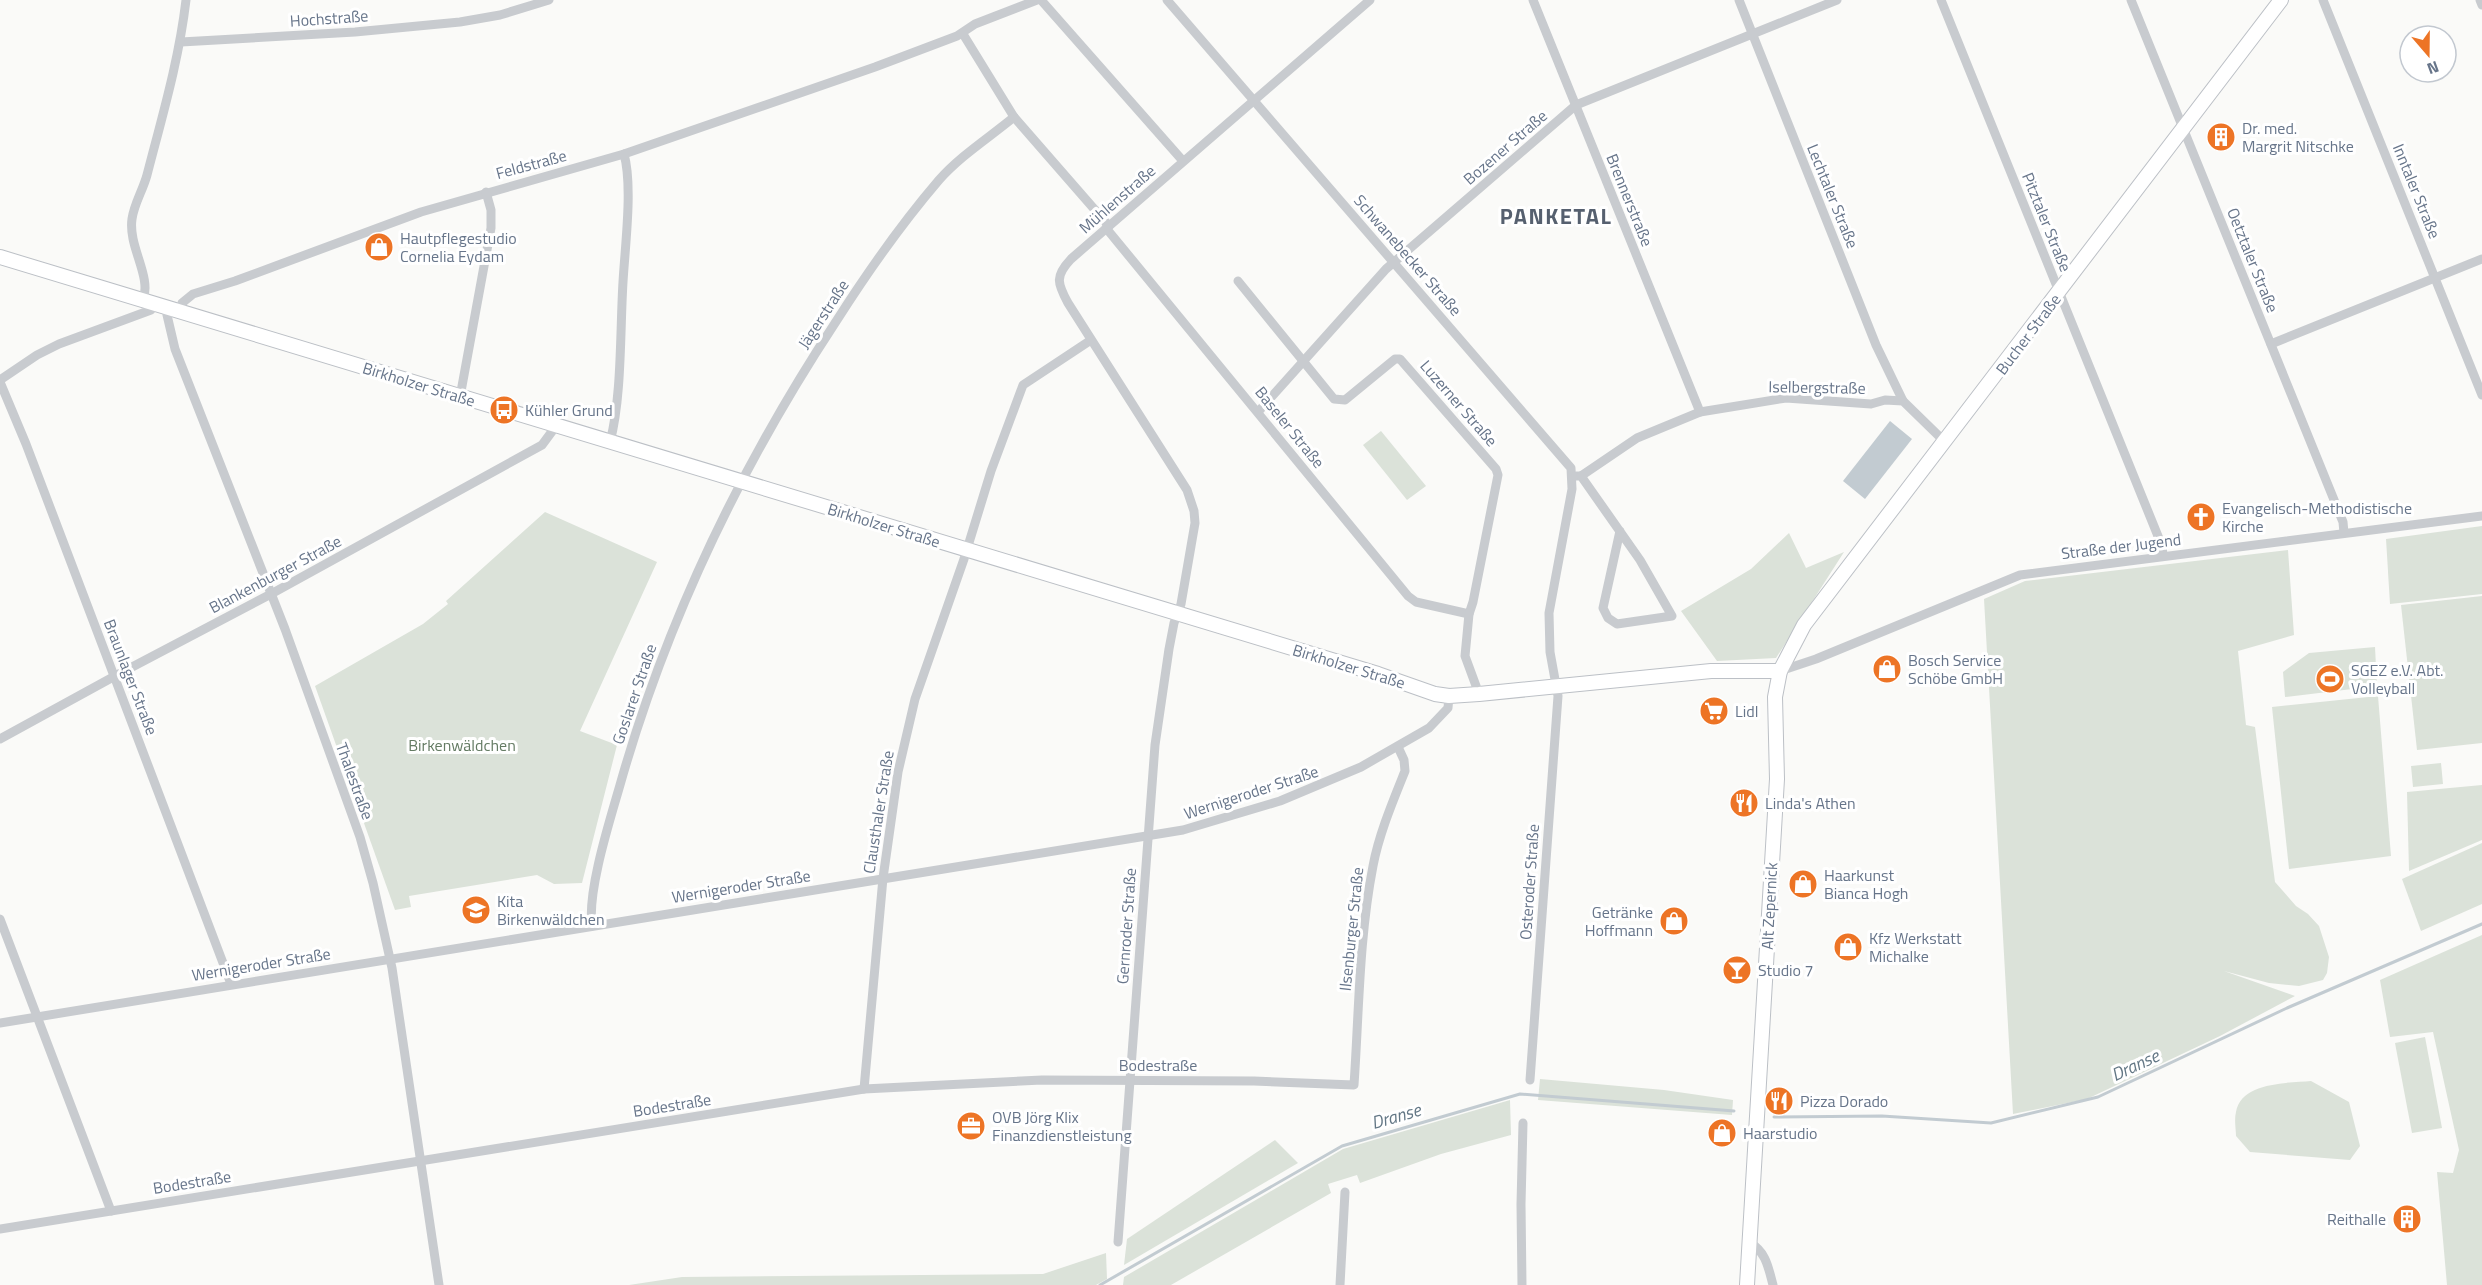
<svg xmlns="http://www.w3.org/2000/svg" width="2482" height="1285" viewBox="0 0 2482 1285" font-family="'Titillium Web',sans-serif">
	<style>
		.green { fill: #dbe2d9 }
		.water { fill: #c2cbd1 }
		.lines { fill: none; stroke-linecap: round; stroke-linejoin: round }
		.stream { stroke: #c2cbd1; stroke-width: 3 }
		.secondary-casing { stroke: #bcc0c6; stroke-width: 16 }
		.street { stroke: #c8cbcf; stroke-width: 9 }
		.secondary { stroke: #fff; stroke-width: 14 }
		.labels { text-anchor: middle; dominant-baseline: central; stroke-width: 6; stroke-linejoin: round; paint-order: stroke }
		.street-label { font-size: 16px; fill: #67758a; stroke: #fff }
		.poi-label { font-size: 16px; fill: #67758a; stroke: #fff; text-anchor: start }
		.park-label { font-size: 16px; fill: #647b63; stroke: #fff }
		.water-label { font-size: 18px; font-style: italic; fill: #637785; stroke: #fff }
		.district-label { font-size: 22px; font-weight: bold; letter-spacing: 1.5px; fill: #56606f; stroke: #fff }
	</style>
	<rect width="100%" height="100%" fill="#fafaf8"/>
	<g class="green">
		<path d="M1381,431L1426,486L1407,500L1363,445Z"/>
		<path d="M545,512L657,562L580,731L617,745L582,883L554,884L537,875L409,896L411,907L395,910L315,686L423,624L448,604L446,601Z"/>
		<path d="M2482,526V594L2390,604L2386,539Z"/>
		<path d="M1789,533L1806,568L1844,552L1776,658L1717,661L1681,611L1751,569Z"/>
		<path d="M2288,550L2294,635L2238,651L2246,725L2255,727L2275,882L2296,906L2308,914L2319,926L2329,957L2327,973L2323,980L2299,986L2269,983L2224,971L2295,996L2220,1036L2087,1099L2013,1114L1984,599L2025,581Z"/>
		<path d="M2482,596V743L2417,750L2401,605Z"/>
		<path d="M2375,647L2377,686L2285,697L2283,672L2309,653Z"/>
		<path d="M2378,696L2391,856L2289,869L2272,707Z"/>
		<path d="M2441,763L2443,784L2413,787L2411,766Z"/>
		<path d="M2482,785V840L2409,871L2407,792Z"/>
		<path d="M2482,843V904L2421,931L2402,879Z"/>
		<path d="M2482,935V1285H2447L2437,1172L2453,1173L2459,1150L2433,1032L2390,1037L2380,980Z"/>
		<path d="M2425,1037L2442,1128L2412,1133L2395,1043Z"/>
		<path d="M1540,1079L1664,1090L1733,1100L1732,1115L1538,1100Z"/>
		<path d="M2311,1081L2349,1102L2360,1146L2350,1160L2250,1152L2236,1136C2236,1129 2234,1120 2236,1112C2241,1082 2288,1083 2311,1081Z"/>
		<path d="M1510,1100L1511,1135L1441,1154L1360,1183L1357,1175L1328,1184L1331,1193L1171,1285H1123L1124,1277L1343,1149Z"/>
		<path d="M1275,1140L1298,1163L1124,1265L1127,1239Z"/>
		<path d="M1106,1253L1107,1279L1096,1285H629L682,1277L1043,1274Z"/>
	</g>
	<path class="water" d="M1890,421L1912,439L1865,499L1843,481Z"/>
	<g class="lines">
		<g class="stream">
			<path d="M1774,1117L1882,1116L1991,1123L2098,1097L2287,1008L2482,924"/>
			<path d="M1100,1285L1342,1146L1520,1094L1734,1111"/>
		</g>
		<g class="secondary-casing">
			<g id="secondary">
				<path d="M0,257L1378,674L1435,694L1449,696L1479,694L1711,671H1780"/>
				<path d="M1747,1285L1777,779L1775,697L1780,671L1804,625L2281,0"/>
			</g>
		</g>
		<g class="street">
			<path d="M1041,0L1183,161"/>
			<path d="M1167,0L1571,468L1572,489L1549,613L1550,652L1558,696L1530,1080"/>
			<path d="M1533,0L1700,412"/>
			<path d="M1739,0L1876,345L1903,401"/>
			<path d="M1941,0L2162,546L2163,555"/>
			<path d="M2131,0L2343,522L2344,533"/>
			<path d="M2323,0L2482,395"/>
			<path d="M2480,0L2482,5"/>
			<path d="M963,34L1014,117L1109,226"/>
			<path d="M181,42L355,32L460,22L500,15L549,0"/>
			<path d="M1106,228L1408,596L1416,602L1469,614"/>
			<path d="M1238,281L1334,399L1345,400L1395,359H1400L1496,469L1498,475L1473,602L1469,614L1465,656L1479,694"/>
			<path d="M143,300C152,276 128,247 132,219C134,204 143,190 147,175C162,117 179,60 186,0"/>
			<path d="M169,308L167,315L175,349L285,629L360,837L373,883L392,968L439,1285"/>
			<path d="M179,311L182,303L193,294L235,281L421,212L624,154L875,67L957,36L975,24L1037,0"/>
			<path d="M2271,344L2482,259"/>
			<path d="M0,380L37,355L59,344L151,310L154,303"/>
			<path d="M0,382L26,444L231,984"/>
			<path d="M460,397L491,228V210L486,192"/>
			<path d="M1258,412L1386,269L1576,105L1837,0"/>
			<path d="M610,442C622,397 620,330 623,282C625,246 633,186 624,154"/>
			<path d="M1576,476H1581L1640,560L1672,616L1617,624L1608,618L1603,608L1620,531"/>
			<path d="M1581,476L1637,438L1700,412L1786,398L1871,404L1885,400L1903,401L1945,442"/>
			<path d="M1780,671L1816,659L2020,575L2482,516"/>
			<path d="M0,739L115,676L271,594L542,445L556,426"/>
			<path d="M0,919L111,1211"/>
			<path d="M592,926C587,891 610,820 620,785C667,619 742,464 837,320C867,273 903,222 939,180C960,156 990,137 1014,117"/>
			<path d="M0,1023L1183,830L1280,801L1361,767L1429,728L1448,708L1449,696"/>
			<path d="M864,1089L883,878L898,772L915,699L964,559L991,471L1023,385L1091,340"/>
			<path d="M0,1229L864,1089L1042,1080L1254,1081L1354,1085C1359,1012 1359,938 1373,866C1379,834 1393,801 1405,771L1404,760L1398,747"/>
			<path d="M1118,1242L1155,745L1169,649L1174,623L1181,604L1195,523L1194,511L1187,490L1068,303C1057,283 1055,276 1071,259L1370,0"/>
			<path d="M1749,1242C1766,1252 1768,1266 1773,1285"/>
			<path d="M1340,1285L1345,1192"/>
			<path d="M1522,1285L1521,1204L1523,1123"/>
		</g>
		<use href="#secondary" class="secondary"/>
	</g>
	<defs>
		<g id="building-disc" transform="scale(1.5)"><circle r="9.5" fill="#ed7425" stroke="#fff"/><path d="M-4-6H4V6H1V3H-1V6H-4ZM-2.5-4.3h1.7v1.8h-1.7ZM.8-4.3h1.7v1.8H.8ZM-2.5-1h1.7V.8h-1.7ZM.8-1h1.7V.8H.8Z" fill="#fff"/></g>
		<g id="shop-disc" transform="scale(1.5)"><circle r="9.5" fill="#ed7425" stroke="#fff"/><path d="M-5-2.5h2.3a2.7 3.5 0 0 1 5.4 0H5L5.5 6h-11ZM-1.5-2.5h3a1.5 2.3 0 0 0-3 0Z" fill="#fff"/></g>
		<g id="bus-disc" transform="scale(1.5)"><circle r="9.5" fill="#ed7425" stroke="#fff"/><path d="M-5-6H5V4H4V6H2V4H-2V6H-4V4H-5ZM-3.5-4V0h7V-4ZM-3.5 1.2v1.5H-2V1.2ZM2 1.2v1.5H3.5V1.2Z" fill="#fff"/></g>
		<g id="church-disc" transform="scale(1.5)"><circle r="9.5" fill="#ed7425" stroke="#fff"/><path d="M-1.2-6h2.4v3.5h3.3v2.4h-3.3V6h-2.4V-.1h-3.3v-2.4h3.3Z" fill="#fff"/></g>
		<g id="stadium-disc" transform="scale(1.5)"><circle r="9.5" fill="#ed7425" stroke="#fff"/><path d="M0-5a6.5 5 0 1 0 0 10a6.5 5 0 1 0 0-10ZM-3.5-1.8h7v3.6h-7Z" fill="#fff"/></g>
		<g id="supermarket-disc" transform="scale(1.5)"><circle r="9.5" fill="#ed7425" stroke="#fff"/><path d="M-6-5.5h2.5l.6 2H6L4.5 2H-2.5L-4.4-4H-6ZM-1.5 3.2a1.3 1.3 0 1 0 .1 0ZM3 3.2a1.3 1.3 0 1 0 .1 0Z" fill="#fff"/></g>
		<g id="restaurant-disc" transform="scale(1.5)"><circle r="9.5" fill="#ed7425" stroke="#fff"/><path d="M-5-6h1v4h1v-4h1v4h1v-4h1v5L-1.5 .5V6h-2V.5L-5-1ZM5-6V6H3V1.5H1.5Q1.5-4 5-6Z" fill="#fff"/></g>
		<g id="school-disc" transform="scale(1.5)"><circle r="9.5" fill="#ed7425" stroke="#fff"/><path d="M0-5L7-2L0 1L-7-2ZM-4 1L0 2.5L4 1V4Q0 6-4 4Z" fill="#fff"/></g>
		<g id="bar-disc" transform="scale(1.5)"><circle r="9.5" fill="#ed7425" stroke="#fff"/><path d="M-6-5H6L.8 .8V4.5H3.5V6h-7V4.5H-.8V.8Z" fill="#fff"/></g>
		<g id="office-disc" transform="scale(1.5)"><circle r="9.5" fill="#ed7425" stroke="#fff"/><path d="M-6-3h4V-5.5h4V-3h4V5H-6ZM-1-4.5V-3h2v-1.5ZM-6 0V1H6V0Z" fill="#fff"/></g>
	</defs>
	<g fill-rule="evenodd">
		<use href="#building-disc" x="2221" y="137"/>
		<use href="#shop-disc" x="379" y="247"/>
		<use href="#bus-disc" x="504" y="410"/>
		<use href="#church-disc" x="2201" y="517"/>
		<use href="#shop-disc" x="1887" y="669"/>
		<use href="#stadium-disc" x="2330" y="679"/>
		<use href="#supermarket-disc" x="1714" y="711"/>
		<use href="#restaurant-disc" x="1744" y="803"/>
		<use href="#shop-disc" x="1803" y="884"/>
		<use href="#school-disc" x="476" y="910"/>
		<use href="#shop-disc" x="1674" y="921"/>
		<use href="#shop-disc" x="1848" y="947"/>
		<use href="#bar-disc" x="1737" y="970"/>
		<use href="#restaurant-disc" x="1779" y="1101"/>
		<use href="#office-disc" x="971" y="1126"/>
		<use href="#shop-disc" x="1722" y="1133"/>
		<use href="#building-disc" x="2407" y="1219"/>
	</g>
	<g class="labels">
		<g class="street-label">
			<text transform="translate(329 18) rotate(-4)">Hochstraße</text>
			<text transform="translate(1505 147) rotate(-41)">Bozener Straße</text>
			<text transform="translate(531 164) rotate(-15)">Feldstraße</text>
			<text transform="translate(2417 191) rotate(68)">Inntaler Straße</text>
			<text transform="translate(1833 196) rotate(68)">Lechtaler Straße</text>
			<text transform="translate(1117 199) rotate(-41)">Mühlenstraße</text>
			<text transform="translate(1630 200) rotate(68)">Brennerstraße</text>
			<text transform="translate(2047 222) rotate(68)">Pitztaler Straße</text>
			<text transform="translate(1408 255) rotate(49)">Schwanebecker Straße</text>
			<text transform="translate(2253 260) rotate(68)">Oetztaler Straße</text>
			<text transform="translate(823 314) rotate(-57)">Jägerstraße</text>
			<text transform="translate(2028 334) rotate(-53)">Bucher Straße</text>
			<text transform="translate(419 384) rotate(17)">Birkholzer Straße</text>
			<text transform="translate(1817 387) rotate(1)">Iselbergstraße</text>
			<text transform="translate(1459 403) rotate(49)">Luzerner Straße</text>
			<text transform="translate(1290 427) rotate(51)">Baseler Straße</text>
			<text transform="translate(884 525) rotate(17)">Birkholzer Straße</text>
			<text transform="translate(2121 546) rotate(-7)">Straße der Jugend</text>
			<text transform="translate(275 574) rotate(-28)">Blankenburger Straße</text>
			<text transform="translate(1349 666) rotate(17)">Birkholzer Straße</text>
			<text transform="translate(131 677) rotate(69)">Braunlager Straße</text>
			<text transform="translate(634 694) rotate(-71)">Goslarer Straße</text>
			<text transform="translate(355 781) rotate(70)">Thalestraße</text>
			<text transform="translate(1251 792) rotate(-18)">Wernigeroder Straße</text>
			<text transform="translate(878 812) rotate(-81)">Clausthaler Straße</text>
			<text transform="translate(1529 882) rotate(-86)">Osteroder Straße</text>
			<text transform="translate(741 886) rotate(-9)">Wernigeroder Straße</text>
			<text transform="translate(1769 906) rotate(-87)">Alt Zepernick</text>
			<text transform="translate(1126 926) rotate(-86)">Gernroder Straße</text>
			<text transform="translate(1351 929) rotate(-84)">Ilsenburger Straße</text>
			<text transform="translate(261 964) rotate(-9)">Wernigeroder Straße</text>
			<text x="1158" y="1065">Bodestraße</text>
			<text transform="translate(672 1105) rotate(-9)">Bodestraße</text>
			<text transform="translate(192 1182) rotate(-9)">Bodestraße</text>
		</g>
		<g class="poi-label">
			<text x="2242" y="128">Dr. med.<tspan x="2242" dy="18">Margrit Nitschke</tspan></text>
			<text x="400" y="238">Hautpflegestudio<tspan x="400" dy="18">Cornelia Eydam</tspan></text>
			<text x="525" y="410">Kühler Grund</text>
			<text x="2222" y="508">Evangelisch-Methodistische<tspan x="2222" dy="18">Kirche</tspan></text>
			<text x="1908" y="660">Bosch Service<tspan x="1908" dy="18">Schöbe GmbH</tspan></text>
			<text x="2351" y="670">SGEZ e.V. Abt.<tspan x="2351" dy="18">Volleyball</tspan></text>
			<text x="1735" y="711">Lidl</text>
			<text x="1765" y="803">Linda's Athen</text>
			<text x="1824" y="875">Haarkunst<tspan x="1824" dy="18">Bianca Hogh</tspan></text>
			<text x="497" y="901">Kita<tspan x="497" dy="18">Birkenwäldchen</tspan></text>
			<text x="1653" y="912" text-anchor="end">Getränke<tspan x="1653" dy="18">Hoffmann</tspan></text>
			<text x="1869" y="938">Kfz Werkstatt<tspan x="1869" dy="18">Michalke</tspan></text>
			<text x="1758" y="970">Studio 7</text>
			<text x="1800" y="1101">Pizza Dorado</text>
			<text x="992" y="1117">OVB Jörg Klix<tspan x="992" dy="18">Finanzdienstleistung</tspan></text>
			<text x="1743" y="1133">Haarstudio</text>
			<text x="2386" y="1219" text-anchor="end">Reithalle</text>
		</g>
		<g class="park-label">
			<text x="462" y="745">Birkenwäldchen</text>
		</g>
		<g class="water-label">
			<text transform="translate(2135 1065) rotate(-25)">Dranse</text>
			<text transform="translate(1396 1116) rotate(-16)">Dranse</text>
		</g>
		<g class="district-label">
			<text x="1556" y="216">PANKETAL</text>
		</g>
	</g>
	<g transform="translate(2428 54) rotate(160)"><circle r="28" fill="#ffffff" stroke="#c2c8d0" stroke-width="1.5"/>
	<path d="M0-4.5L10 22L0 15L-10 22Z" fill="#ed7425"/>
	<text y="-9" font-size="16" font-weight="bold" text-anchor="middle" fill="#67758a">N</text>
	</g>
</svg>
